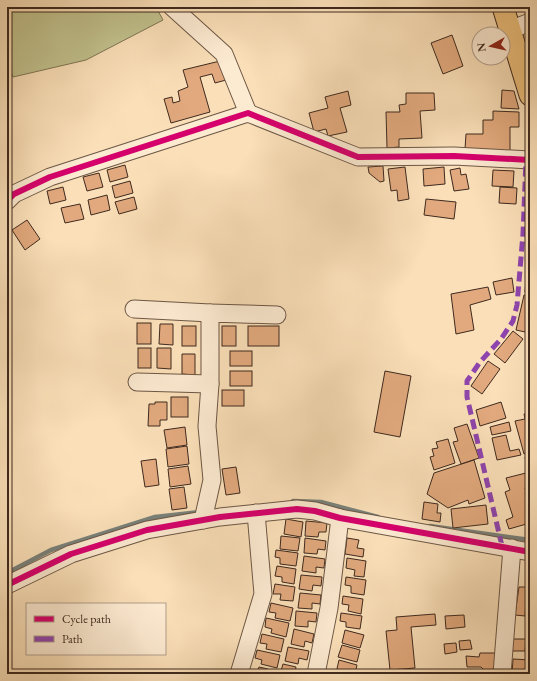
<svg xmlns="http://www.w3.org/2000/svg" width="537" height="681" viewBox="0 0 537 681" font-family="'EB Garamond',serif">
	<style>
		.green { fill: #c1c18d; stroke: #807656 }
		.lines { fill: none; stroke-linecap: round; stroke-linejoin: round }
		.stream { stroke: #79817a; stroke-width: 4.5 }
		.building { fill: #e1a97d; stroke: #3e2a1f }
		.minor-casing { stroke: #6d5745; stroke-width: 19 }
		.major-casing { stroke: #3e2a1f; stroke-width: 23 }
		.minor { stroke: #fcead1; stroke-width: 17 }
		.major { stroke: #edc07c; stroke-width: 21 }
		.quiet { stroke: #8e44ad; stroke-width: 5; stroke-dasharray: 10 5; stroke-linecap: butt }
		.cycleway-casing { stroke: #fcead1; stroke-width: 8 }
		.cycleway { stroke: #d6006c; stroke-width: 6 }
	</style>
	<rect width="100%" height="100%" fill="#fadfb8"/>
	<filter id="stains"><feTurbulence type="fractalNoise" baseFrequency=".005" numOctaves="4"/><feColorMatrix values="0 0 0 0 .2 0 0 0 0 .09 0 0 0 0 .02 0 0 0 .5 -.17"/></filter>
	<radialGradient id="worn" r=".72"><stop offset=".6" stop-color="#630" stop-opacity="0"/><stop offset="1" stop-color="#630" stop-opacity=".3"/></radialGradient>
	<path class="green" d="M7,7H156L163,20L86,60L13,77L7,61Z"/>
	<g class="lines">
		<g class="stream">
			<path d="M293,501L321,502L378,517"/>
			<path d="M430,526L530,540"/>
			<path d="M7,573L51,550L155,517L200,512"/>
		</g>
	</g>
	<g class="building">
		<path d="M452,35L463,66L443,74L431,43Z"/>
		<path d="M220,61L226,80L215,83L212,74L200,77L210,112L171,123L164,99L172,97L173,103L180,101L178,91L188,87L183,70Z"/>
		<path d="M502,90L514,91L519,109L501,108Z"/>
		<path d="M348,91L351,105L340,108L347,132L328,136L326,129L314,132L309,113L328,108L325,97Z"/>
		<path d="M406,93H434L435,110L420,111L422,138L399,139V147L387,148L386,112H400L399,105L406,104Z"/>
		<path d="M493,111L519,112V127H510V151L465,149L466,134H483V120H493Z"/>
		<path d="M125,165L128,177L110,182L107,170Z"/>
		<path d="M383,166L384,181L380,182L369,173L368,167Z"/>
		<path d="M405,167L409,199L398,201L397,190L391,191L388,169Z"/>
		<path d="M444,167L445,184L424,186L423,169Z"/>
		<path d="M460,168L461,175L466,174L469,189L454,191L450,170Z"/>
		<path d="M493,170L514,171L513,187L492,186Z"/>
		<path d="M99,173L103,187L87,191L83,177Z"/>
		<path d="M130,181L133,193L115,198L112,186Z"/>
		<path d="M63,187L66,200L50,204L47,191Z"/>
		<path d="M500,187L517,188L516,204L499,203Z"/>
		<path d="M107,195L110,210L91,215L88,200Z"/>
		<path d="M134,197L137,209L119,214L115,202Z"/>
		<path d="M426,199L456,202L454,219L424,215Z"/>
		<path d="M80,204L84,219L65,223L61,208Z"/>
		<path d="M27,220L40,239L25,250L12,230Z"/>
		<path d="M529,239H530V292H525Z"/>
		<path d="M512,278L514,292L496,295L493,282Z"/>
		<path d="M488,287L491,299L470,305L474,330L456,334L451,294Z"/>
		<path d="M524,295L530,296V333L516,330Z"/>
		<rect x="137" y="323" width="14" height="21"/>
		<path d="M160,324H173V345L159,344Z"/>
		<rect x="182" y="326" width="14" height="20"/>
		<rect x="222" y="326" width="14" height="20"/>
		<rect x="248" y="326" width="31" height="20"/>
		<path d="M513,331L523,339L505,363L494,354Z"/>
		<rect x="138" y="348" width="13" height="20"/>
		<path d="M157,348H171V369L157,368Z"/>
		<rect x="230" y="351" width="22" height="15"/>
		<path d="M182,354H195V375L182,374Z"/>
		<path d="M488,361L500,369L482,394L471,386Z"/>
		<rect x="230" y="371" width="22" height="15"/>
		<path d="M385,371L411,376L400,437L374,432Z"/>
		<rect x="222" y="390" width="22" height="16"/>
		<rect x="171" y="397" width="17" height="20"/>
		<path d="M155,402H167V420H160V426H148L149,404H155Z"/>
		<path d="M501,402L506,418L480,426L476,410Z"/>
		<path d="M530,413V452L524,454L515,421L525,419L524,414Z"/>
		<path d="M509,422L511,431L492,435L490,427Z"/>
		<path d="M467,424L479,458L461,464L453,442L458,441L454,428Z"/>
		<path d="M185,427L187,445L167,448L164,430Z"/>
		<path d="M506,435L510,451L519,449L521,455L497,460L492,438Z"/>
		<path d="M448,439L455,463L434,470L430,457L434,456L432,449L438,448L436,442Z"/>
		<path d="M187,446L189,464L168,467L166,449Z"/>
		<path d="M530,456V467H527L525,457Z"/>
		<path d="M156,459L159,485L145,487L141,461Z"/>
		<path d="M474,460L485,498L469,504L468,500L448,508L427,494L434,473Z"/>
		<path d="M188,466L191,484L170,487L168,469Z"/>
		<path d="M236,467L240,493L226,495L222,469Z"/>
		<path d="M530,472V486L525,488L530,505V523L509,529L506,520L513,517L505,492L510,490L506,478Z"/>
		<path d="M184,487L187,508L172,510L169,489Z"/>
		<path d="M424,502L438,504L437,513H441L440,522L422,519Z"/>
		<path d="M486,505L488,524L453,528L451,509Z"/>
		<path d="M286,519L303,522L301,537L284,534Z"/>
		<path d="M306,521L327,523L326,532H319L318,537L305,536Z"/>
		<path d="M281,536L300,538L298,551L280,549Z"/>
		<path d="M305,538L326,541L325,550L318,549L317,554L304,553Z"/>
		<path d="M347,538L359,540L357,548L364,549L363,557L345,554Z"/>
		<path d="M276,550L298,553L296,566L280,564V558L275,557Z"/>
		<path d="M304,556L325,559L324,568L316,567V573L302,571Z"/>
		<path d="M347,558L366,561L364,577L354,576L355,570L346,568Z"/>
		<path d="M277,566L296,569L294,584L282,582V577L275,576Z"/>
		<path d="M301,575L322,577L321,586L313,585L312,591L299,589Z"/>
		<path d="M346,577L366,580L364,595L351,593V586L345,585Z"/>
		<path d="M275,584L295,587L293,601L280,600L281,594H273Z"/>
		<path d="M519,587H527L525,616L515,615Z"/>
		<path d="M300,593L321,595L320,604L312,603V609L298,608Z"/>
		<path d="M343,596L363,599L361,614L348,611L349,605L342,604Z"/>
		<path d="M271,603L293,608L290,621L275,618L276,613L269,612Z"/>
		<path d="M296,611L317,613L316,622L308,621V627L295,626Z"/>
		<path d="M341,613L362,616L360,629L346,627V622L340,621Z"/>
		<path d="M435,614L436,625L411,627L415,668L390,670L386,631L397,630L396,617Z"/>
		<path d="M464,615L465,627L446,629L445,616Z"/>
		<path d="M266,618L289,623L286,637L271,633L272,629L265,627Z"/>
		<path d="M294,629L314,634L312,643L305,641L304,647L291,644Z"/>
		<path d="M345,630L364,635L360,648L342,643Z"/>
		<path d="M262,634L284,639L281,652L266,649L267,644L260,643Z"/>
		<path d="M512,639H526L525,651H512Z"/>
		<path d="M470,640L472,649L460,650L459,641Z"/>
		<path d="M456,643L457,652L445,654L444,644Z"/>
		<path d="M342,645L360,650L357,662L338,657Z"/>
		<path d="M288,647L309,651L307,660L299,658L298,664L285,661Z"/>
		<path d="M257,650L280,655L277,668L261,664L262,660L255,658Z"/>
		<path d="M480,653H498V670H484L481,667H467L466,656L479,657Z"/>
		<path d="M513,659L530,660V674H512Z"/>
		<path d="M339,660L357,665L355,674L336,673Z"/>
		<path d="M283,664L296,667L295,672L301,674H280Z"/>
		<path d="M259,667L268,669V671L277,674H253L254,671L257,672Z"/>
		<rect x="457" y="671" width="22" height="3"/>
	</g>
	<g class="lines">
		<g class="minor-casing">
			<g id="minor">
				<path d="M172,7L224,54L248,113"/>
				<path d="M510,30L530,22"/>
				<path d="M7,201L14,194L50,177L248,113L358,157L454,156L530,160"/>
				<path d="M134,309L210,313"/>
				<path d="M137,382L210,384"/>
				<path d="M203,520L212,480L207,426L210,384V313L277,315"/>
				<path d="M7,585L71,554L147,530L220,517L297,509L315,511L340,518L530,552"/>
				<path d="M239,674L263,594L256,513"/>
				<path d="M316,674L329,608L340,518"/>
				<path d="M502,674L512,548"/>
			</g>
		</g>
		<g class="major-casing">
			<path id="major" d="M503,7L530,95"/>
		</g>
		<use href="#minor" class="minor"/>
		<use href="#major" class="major"/>
		<path class="quiet" d="M502,546L467,397V381L480,362L501,339L513,321L517,305L523,234L526,160"/>
		<g class="cycleway-casing">
			<g id="cycleway">
				<path d="M7,201L14,194L50,177L248,113L358,157L454,156L530,160"/>
				<path d="M7,585L71,554L147,530L220,517L297,509L315,511L340,518L530,552"/>
			</g>
		</g>
		<use href="#cycleway" class="cycleway"/>
	</g>
	<rect width="537" height="681" fill="none" stroke="#fadfb8" stroke-width="24"/>
	<rect x="8" y="8" width="521" height="665" fill="none" stroke="#3e2a1f" stroke-width="2"/>
	<rect x="12" y="12" width="513" height="657" fill="none" stroke="#3e2a1f"/>
	<rect x="26" y="603" width="140" height="52" fill="#fcead1" stroke="#b09d8a"/>
	<rect x="34" y="616" width="20" height="6" fill="#d6006c" stroke="#b09d8a"/>
	<text x="62" y="623" font-size="12" fill="#3e2a1f">Cycle path</text>
	<rect x="34" y="636" width="20" height="6" fill="#8e44ad" stroke="#b09d8a"/>
	<text x="62" y="643" font-size="12" fill="#3e2a1f">Path</text>
	<g transform="translate(491 46) rotate(262)"><circle r="19" fill="#fcead1" stroke="#b09d8a"/>
	<path d="M0-3L7 15L0 10L-7 15Z" fill="#8f2418"/>
	<text y="-6" font-size="11" font-weight="bold" text-anchor="middle" fill="#3e2a1f">N</text>
	</g>
	<rect width="100%" height="100%" filter="url(#stains)"/>
	<rect width="100%" height="100%" fill="url(#worn)"/>
</svg>
